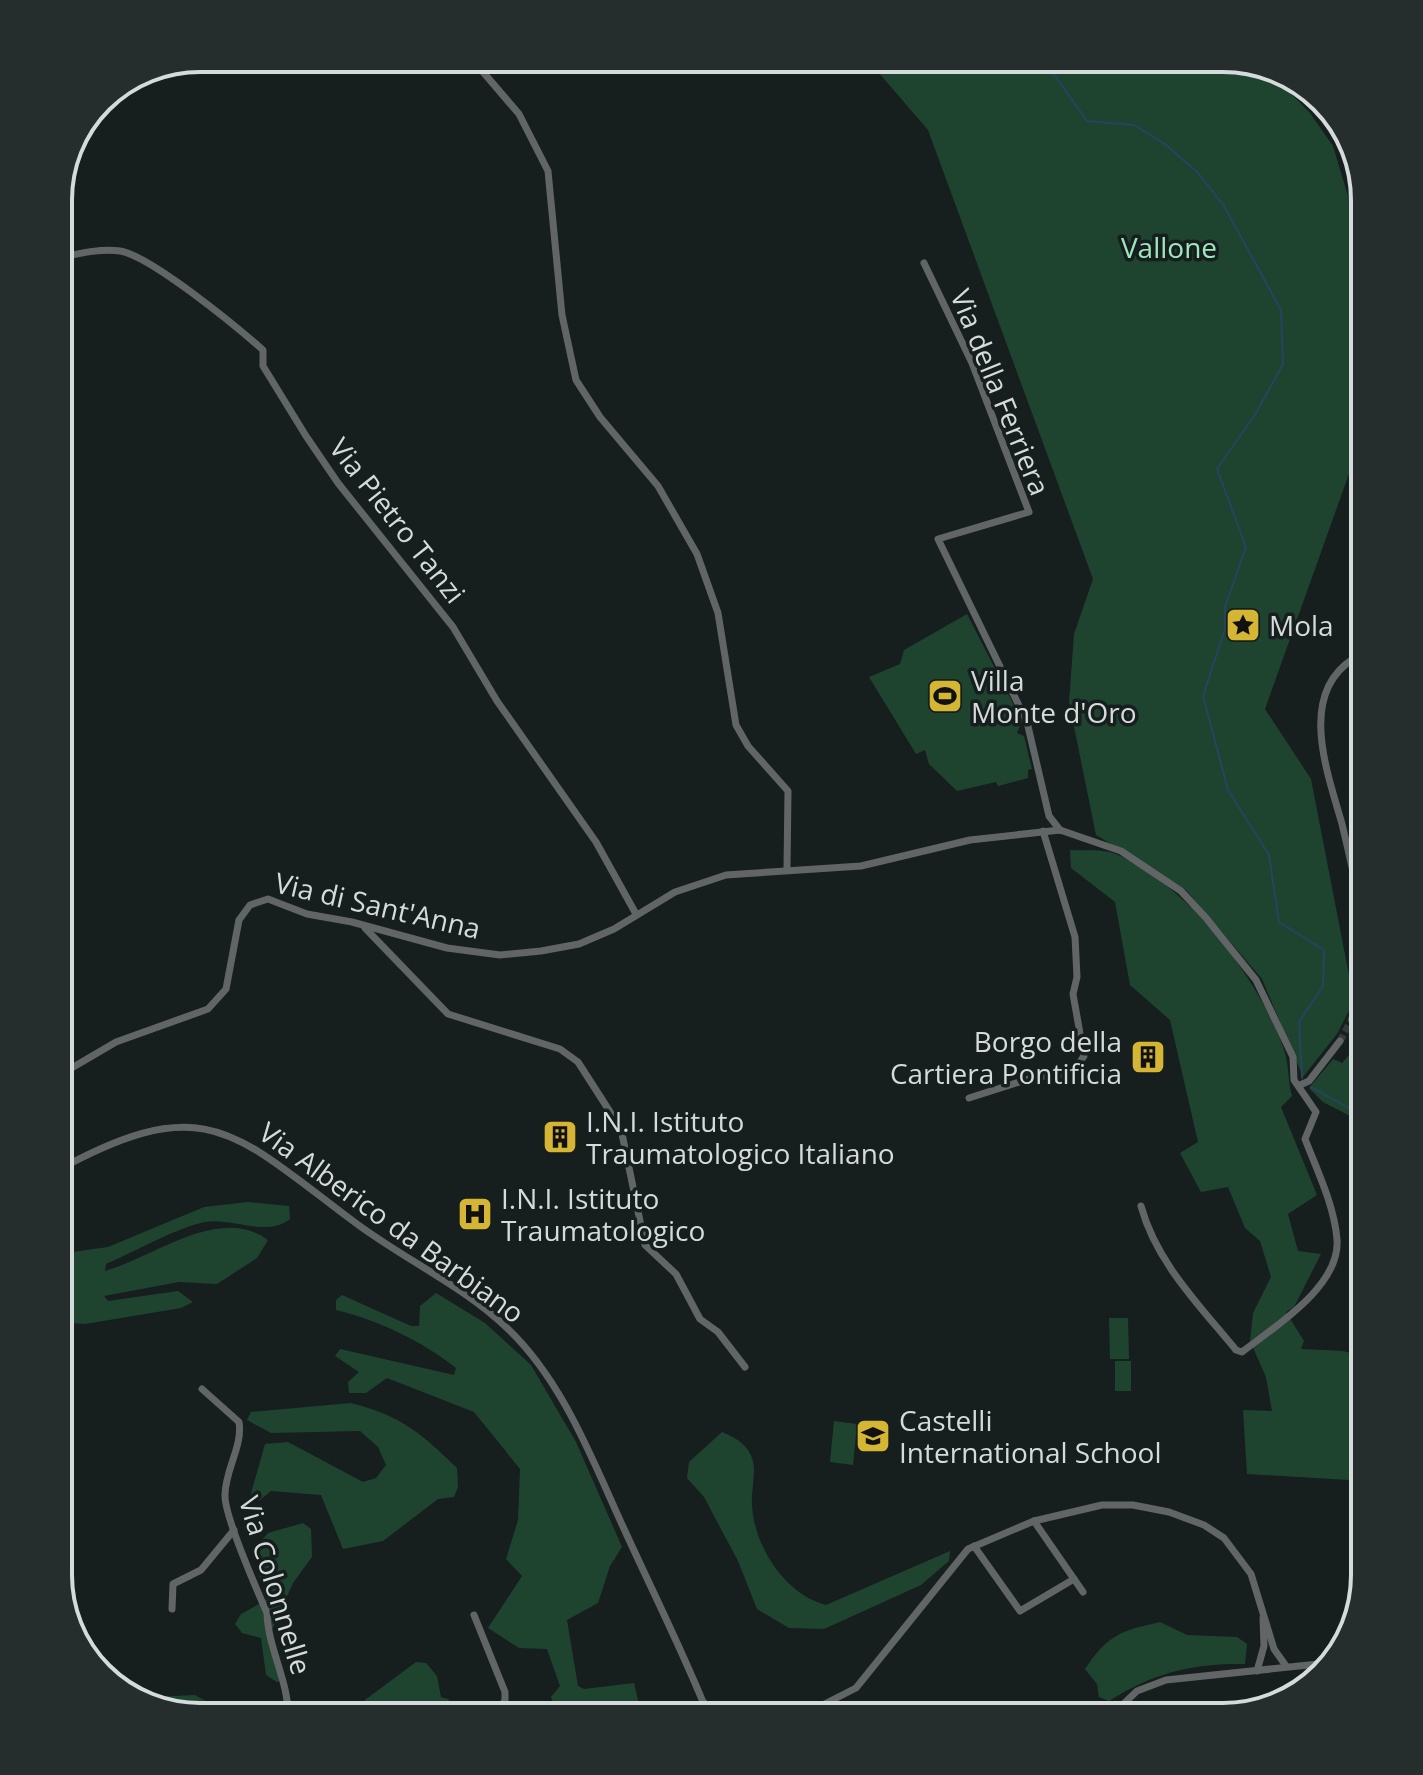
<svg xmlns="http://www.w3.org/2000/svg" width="1423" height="1775" viewBox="0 0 1423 1775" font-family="'Open Sans',sans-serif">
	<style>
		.green { fill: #1e4430 }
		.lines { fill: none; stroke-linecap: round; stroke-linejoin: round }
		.stream { stroke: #244560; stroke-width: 2 }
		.street-tunnel { stroke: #343a3a; stroke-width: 7; stroke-dasharray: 7 3.5; stroke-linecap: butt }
		.street { stroke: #626566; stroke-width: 7 }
		.labels { text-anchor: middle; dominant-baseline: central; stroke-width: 7; stroke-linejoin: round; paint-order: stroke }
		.park-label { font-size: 28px; fill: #9ee6be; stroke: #171e1e }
		.street-label { font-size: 28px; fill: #d5dada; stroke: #171e1e }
		.poi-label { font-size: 28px; fill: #d5dada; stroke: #171e1e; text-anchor: start }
		.rim { fill: none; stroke: #d5dada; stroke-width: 4 }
	</style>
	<rect width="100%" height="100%" fill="#171e1e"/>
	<g class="green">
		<path d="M866,58H1232L1267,69L1310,113L1333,146L1365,253V429L1265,709L1311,779L1354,1001L1337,1034L1303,1077L1262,979L1186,890L1096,835L1069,702L1074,634L1093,579L928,130Z"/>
		<path d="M967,614L1022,721L1017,733L1024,736L1032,769L1028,770V778L998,786L996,782L957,791L929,764L925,750L916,754L869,677L900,664L904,650Z"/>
		<path d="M1070,850C1083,851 1101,849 1113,853C1185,881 1262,981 1285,1053C1289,1067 1288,1082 1292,1096L1281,1107L1317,1195L1288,1214L1298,1251L1321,1254L1294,1307L1286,1312L1304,1341L1301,1349L1343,1351L1365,1357V1481L1247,1474L1243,1410L1272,1411L1266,1377L1250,1341L1253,1313L1271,1277L1260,1241L1245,1228L1228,1187L1201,1192L1180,1153L1198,1142L1170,1020L1130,985L1115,902L1071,868Z"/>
		<path d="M1357,1046L1365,1048V1145L1350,1116L1323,1102L1309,1088L1333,1059L1342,1063Z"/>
		<path d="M248,1202L289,1206L290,1219C266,1238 233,1217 205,1222C178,1227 132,1253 106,1264L105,1271C153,1258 219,1204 268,1240L257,1258L217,1284L179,1282L104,1296L108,1301L178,1291L193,1302L181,1308L85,1324L58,1322V1254L108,1247L204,1207Z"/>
		<path d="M436,1293L485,1323L531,1365L576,1442L622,1547L610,1566L598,1603L567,1620L578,1686L584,1689L634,1683L642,1717H559L551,1697L560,1686L547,1649L519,1648L488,1628L522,1576L506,1559L518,1520L520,1469L474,1412L387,1378L366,1393H349L348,1382L359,1372L335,1356L340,1349L454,1375L456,1368C422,1341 378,1320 336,1310V1300L342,1295L411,1326H419L420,1306Z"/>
		<path d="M1109,1318H1128L1129,1359H1110Z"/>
		<rect x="1115" y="1361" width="16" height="30"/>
		<path d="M351,1403C401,1416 420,1432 457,1468L458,1487L454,1497L438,1499L383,1541L343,1549L321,1495L271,1491L259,1501L250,1497L265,1444L288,1442L363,1482L376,1478L386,1465L378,1447L360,1431L271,1433L247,1420L251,1412Z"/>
		<path d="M834,1421L857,1424L853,1465L830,1462Z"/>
		<path d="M722,1432C736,1438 749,1445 753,1461C756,1474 751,1491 752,1505C754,1547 786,1595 826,1605L950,1551L949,1561L921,1585L824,1629L789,1628L757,1609L738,1561L704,1497L687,1478L689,1462Z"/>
		<path d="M303,1523L311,1529L312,1557L293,1583L271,1632L284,1679L277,1682L266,1675L261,1638L242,1633L235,1624L241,1614L270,1598L259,1575L257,1546L268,1533Z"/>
		<path d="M1160,1622L1187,1635L1237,1637L1247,1644L1245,1664C1192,1663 1153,1673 1109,1701L1099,1697L1097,1684L1085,1669C1108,1635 1120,1631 1160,1622Z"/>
		<path d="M416,1662L426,1663L437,1676L441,1697L448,1699L462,1717H373L363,1706L365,1700Z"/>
		<path d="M195,1695L211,1704L215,1713L210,1717L137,1702L132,1698Z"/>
	</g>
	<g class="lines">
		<g class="stream">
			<path d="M1035,58L1056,77L1087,121L1134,125L1165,144L1198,173L1224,206L1281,310L1283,364L1256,413L1217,469L1246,547L1225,607V629L1203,696L1228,790L1269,855L1279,922L1324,950L1323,986L1299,1022L1302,1078"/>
			<path d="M1311,1087L1356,1112L1365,1130"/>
		</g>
		<path class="street-tunnel" d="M1340,1041L1352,1019"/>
		<g class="street">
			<path d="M471,58L519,114L548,171L562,315L576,380L600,417L658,486L697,554L718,613L736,725L748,746L788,791L787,868"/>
			<path d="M58,258C77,254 101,248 120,251C151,256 237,327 263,350V366L306,436L338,483L453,627L497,701L596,842L636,914"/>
			<path d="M924,263L972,363L1029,512L938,539L1027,722L1049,816L1060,830"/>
			<path d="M365,928L448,1014L560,1049L578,1062L621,1129L645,1245L676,1274L700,1319L718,1332L745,1367"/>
			<path d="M1352,1019C1357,984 1366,950 1361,915C1357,885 1349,854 1342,824C1328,774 1297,695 1353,659L1365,660"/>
			<path d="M58,1076L116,1042L208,1009L226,989L239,920L250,905L268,899L307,914L352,922L447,948L500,955L541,951L579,944L614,929L675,892L726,875L861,866L970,840L1060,830L1121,851L1181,891L1206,918L1256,980L1293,1057L1294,1080L1316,1112L1305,1139C1317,1170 1334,1205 1337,1239C1341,1286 1274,1327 1242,1352L1236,1350C1200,1306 1156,1262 1141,1206"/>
			<path d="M1300,1085L1309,1081L1340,1041"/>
			<path d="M969,1098L1035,1077L1072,1074L1084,1056L1073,994L1077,977L1075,937L1043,831"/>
			<path d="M58,1170C205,1090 233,1131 353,1221C403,1259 462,1285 507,1328C564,1382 593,1462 625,1531C651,1588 679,1644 703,1702L723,1717"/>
			<path d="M202,1389L239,1422C243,1446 225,1470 225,1495C224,1516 257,1590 267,1613C268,1649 289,1681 288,1717"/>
			<path d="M1034,1521L1083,1592"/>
			<path d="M974,1546L1020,1611L1074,1579"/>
			<path d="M172,1609L173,1584L201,1570L234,1530"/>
			<path d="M474,1615L505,1692V1700L497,1717"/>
			<path d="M1257,1671L1264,1646L1263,1618"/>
			<path d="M799,1717L856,1688L968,1549L1034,1521L1102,1505H1133L1169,1512L1204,1525L1224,1538L1251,1574L1274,1649L1286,1666"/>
			<path d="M1110,1717L1137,1691L1166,1680L1328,1663"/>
		</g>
	</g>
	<defs>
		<g id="sight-square" transform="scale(1.8)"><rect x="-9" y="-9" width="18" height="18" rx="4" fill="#d5b534" stroke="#171e1e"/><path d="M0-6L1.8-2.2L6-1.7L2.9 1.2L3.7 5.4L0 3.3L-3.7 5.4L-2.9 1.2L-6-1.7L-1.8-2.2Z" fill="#111"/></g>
		<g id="stadium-square" transform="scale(1.8)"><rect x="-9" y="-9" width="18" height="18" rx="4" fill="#d5b534" stroke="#171e1e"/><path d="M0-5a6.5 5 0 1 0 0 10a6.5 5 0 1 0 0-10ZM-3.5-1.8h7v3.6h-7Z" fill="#111"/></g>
		<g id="building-square" transform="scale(1.8)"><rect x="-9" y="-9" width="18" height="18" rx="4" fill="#d5b534" stroke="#171e1e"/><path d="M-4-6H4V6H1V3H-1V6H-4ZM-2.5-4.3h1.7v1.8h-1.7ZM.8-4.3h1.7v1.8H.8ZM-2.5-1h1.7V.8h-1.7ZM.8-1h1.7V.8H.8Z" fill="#111"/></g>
		<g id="hospital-square" transform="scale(1.8)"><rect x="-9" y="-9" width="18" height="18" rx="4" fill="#d5b534" stroke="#171e1e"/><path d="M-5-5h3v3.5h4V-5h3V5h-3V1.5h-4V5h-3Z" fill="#111"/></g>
		<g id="school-square" transform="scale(1.8)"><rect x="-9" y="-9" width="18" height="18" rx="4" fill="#d5b534" stroke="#171e1e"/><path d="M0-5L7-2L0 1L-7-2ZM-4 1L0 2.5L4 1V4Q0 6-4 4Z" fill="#111"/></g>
	</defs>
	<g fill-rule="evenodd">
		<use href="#sight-square" x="1243" y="625"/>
		<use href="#stadium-square" x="945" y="696"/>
		<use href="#building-square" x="1148" y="1057"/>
		<use href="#building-square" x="560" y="1137"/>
		<use href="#hospital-square" x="475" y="1214"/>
		<use href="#school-square" x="873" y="1436"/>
	</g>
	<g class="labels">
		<g class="park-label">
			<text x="1169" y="247">Vallone</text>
		</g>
		<g class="street-label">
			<text transform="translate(1001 392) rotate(68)">Via della Ferriera</text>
			<text transform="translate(398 520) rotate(52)">Via Pietro Tanzi</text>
			<text transform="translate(378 905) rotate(13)">Via di Sant'Anna</text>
			<text transform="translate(392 1222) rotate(36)">Via Alberico da Barbiano</text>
			<text transform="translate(276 1585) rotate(73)">Via Colonnelle</text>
		</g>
		<g class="poi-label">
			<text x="1269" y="625">Mola</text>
			<text x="971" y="680">Villa<tspan x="971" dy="32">Monte d'Oro</tspan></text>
			<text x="1122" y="1041" text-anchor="end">Borgo della<tspan x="1122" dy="32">Cartiera Pontificia</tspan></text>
			<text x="586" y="1121">I.N.I. Istituto<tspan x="586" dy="32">Traumatologico Italiano</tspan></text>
			<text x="501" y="1198">I.N.I. Istituto<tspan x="501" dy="32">Traumatologico</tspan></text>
			<text x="899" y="1420">Castelli<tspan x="899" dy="32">International School</tspan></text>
		</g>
	</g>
	<path d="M0 0H1423V1775H0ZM200 72H1223A128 128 0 0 1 1351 200V1575A128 128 0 0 1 1223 1703H200A128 128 0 0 1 72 1575V200A128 128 0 0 1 200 72Z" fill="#262d2d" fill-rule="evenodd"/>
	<path class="rim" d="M200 72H1223A128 128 0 0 1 1351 200V1575A128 128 0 0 1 1223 1703H200A128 128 0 0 1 72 1575V200A128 128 0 0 1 200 72Z"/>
</svg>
